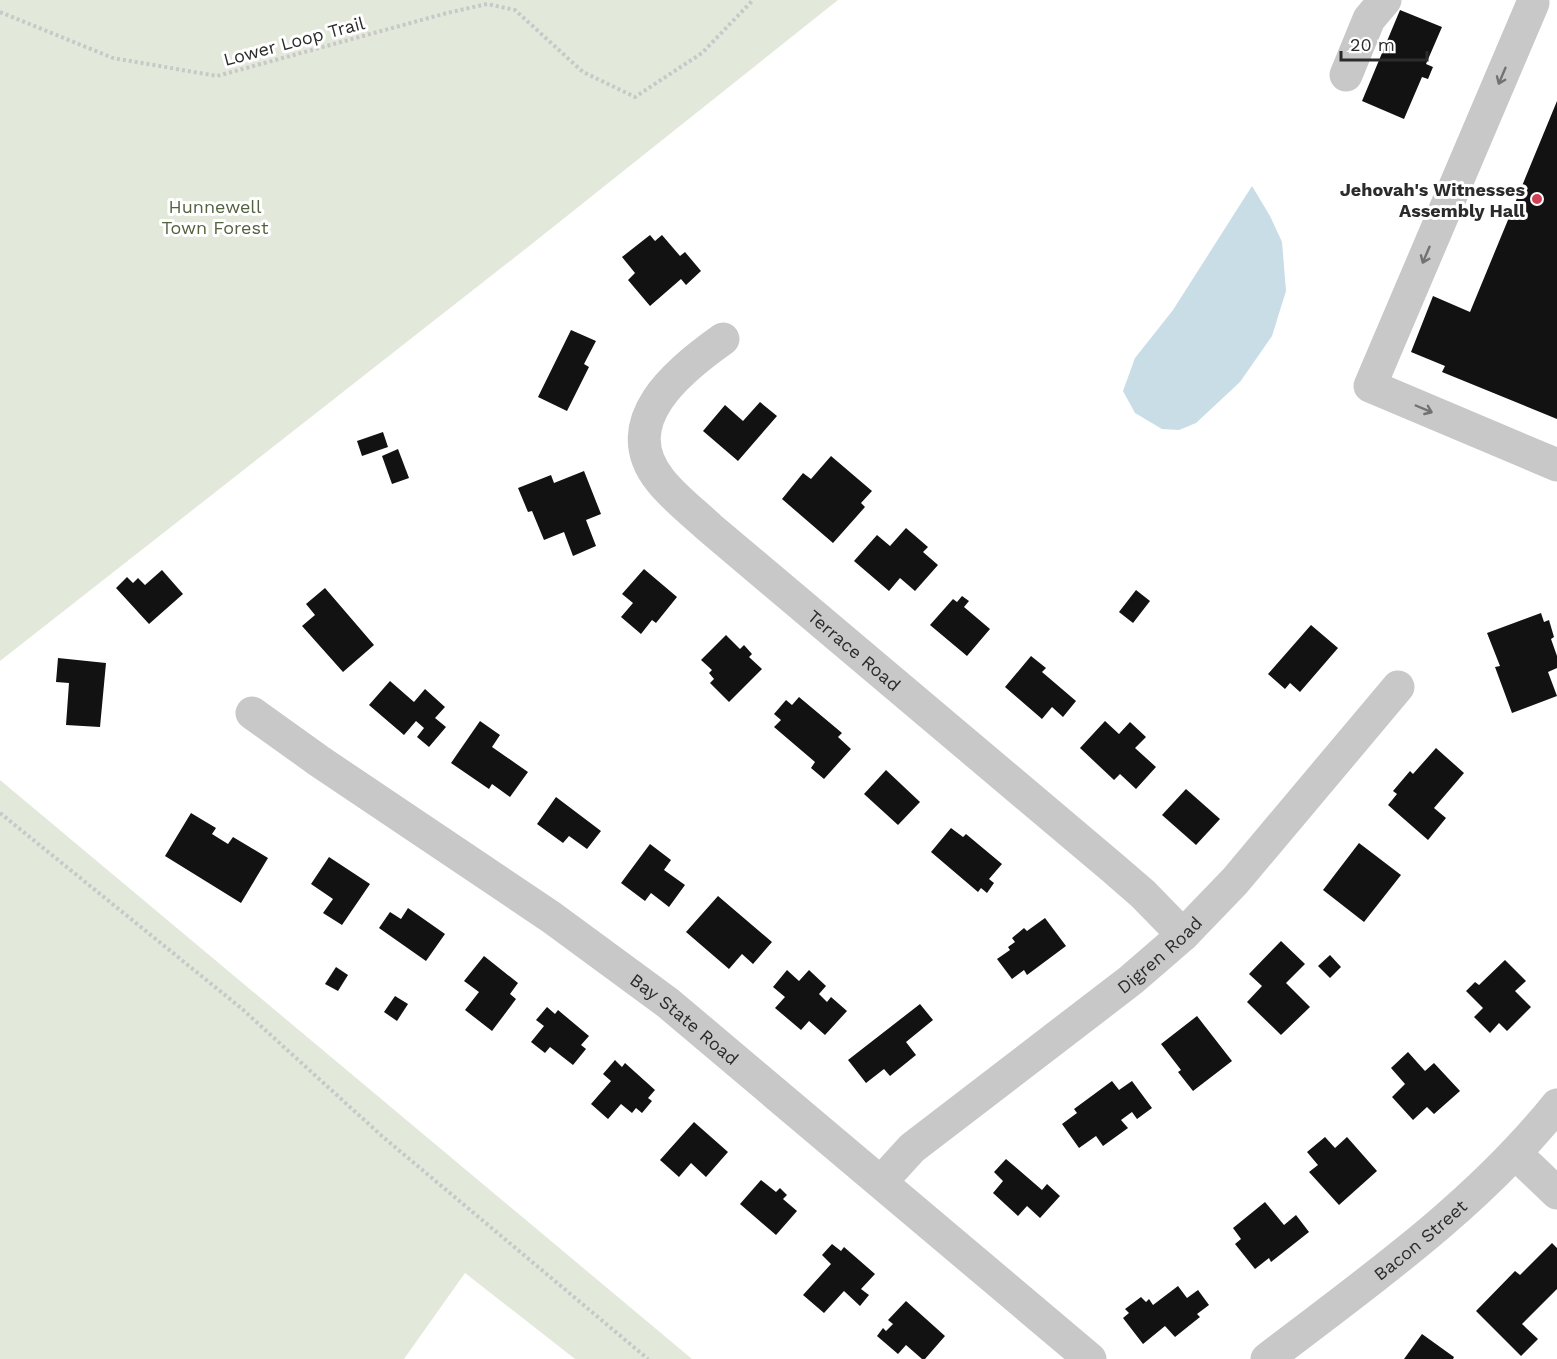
<svg xmlns="http://www.w3.org/2000/svg" width="1557" height="1359" viewBox="0 0 1557 1359" font-family="'Work Sans',sans-serif">
	<style>
		.green { fill: #e2e8da }
		.water { fill: #c8dde6 }
		.building { fill: #121212 }
		.lines { fill: none; stroke-linecap: round; stroke-linejoin: round }
		.path { stroke: #c8c8c8; stroke-width: 4; stroke-dasharray: 3 3; stroke-linecap: butt }
		.minor { stroke: #c8c8c8; stroke-width: 33 }
		.oneway { stroke: #727272 }
		.poi-dot { fill: #d04056; stroke: #fff; stroke-width: 2 }
		.labels { text-anchor: middle; dominant-baseline: central; stroke-width: 6; stroke-linejoin: round; paint-order: stroke }
		.street-label { font-size: 18px; fill: #2b2b2b; stroke: #fff }
		.poi-label { font-size: 18px; font-weight: bold; fill: #2b2b2b; stroke: #fff; text-anchor: end }
		.park-label { font-size: 18px; fill: #52613e; stroke: #fff }
	</style>
	<rect width="100%" height="100%" fill="#fff"/>
	<g class="green">
		<path d="M0,0H838L528,247L0,661Z"/>
		<path d="M0,780L692,1359H575L465,1273L404,1359H0Z"/>
	</g>
	<path class="water" d="M1252,186L1270,216L1282,242L1286,291L1272,336L1240,382L1196,423L1179,430L1162,429L1135,413L1123,391L1135,358L1173,310Z"/>
	<g class="building">
		<path d="M1400,10L1442,27L1426,64L1433,67L1428,79L1422,77L1404,119L1362,101Z"/>
		<path d="M1557,101V419L1442,372L1445,366L1411,352L1433,296L1470,312Z"/>
		<path d="M650,235L655,241L662,235L680,256L685,252L701,271L686,285L681,279L650,306L628,280L635,273L622,257Z"/>
		<path d="M571,330L596,341L584,364L589,367L567,411L538,397Z"/>
		<path d="M760,402L777,416L738,461L703,431L725,405L743,421Z"/>
		<path d="M383,432L388,447L362,456L357,441Z"/>
		<path d="M398,449L409,478L392,484L382,456Z"/>
		<path d="M831,456L872,491L861,503L865,507L833,543L782,499L803,473L811,479Z"/>
		<path d="M584,471L601,514L586,520L596,546L573,556L564,532L544,540L532,511L528,512L518,488L551,475L554,483Z"/>
		<path d="M906,528L928,547L923,552L938,565L915,591L900,578L889,591L854,561L877,535L890,546Z"/>
		<path d="M644,569L677,597L656,623L652,620L641,634L621,617L633,603L622,594Z"/>
		<path d="M162,570L183,594L149,624L116,588L127,577L133,583L138,578L145,585Z"/>
		<path d="M325,588L374,645L343,672L302,626L315,615L306,604Z"/>
		<path d="M1136,590L1150,601L1133,623L1119,612Z"/>
		<path d="M962,596L969,601L964,607L990,629L967,656L930,625L953,599L957,602Z"/>
		<path d="M1541,613L1544,622L1549,620L1554,637L1551,639L1557,656V668L1548,672L1557,696L1512,713L1495,667L1500,666L1487,633Z"/>
		<path d="M1311,625L1338,648L1300,692L1290,683L1285,689L1268,674Z"/>
		<path d="M726,635L740,649L744,645L752,654L749,657L762,669L729,702L710,683L714,679L709,673L712,670L701,660Z"/>
		<path d="M1031,656L1046,668L1042,672L1076,701L1063,717L1052,707L1042,719L1005,687Z"/>
		<path d="M58,658L106,663L100,727L66,725L69,683L56,682Z"/>
		<path d="M390,681L414,702L425,689L445,707L435,718L446,727L429,747L417,737L424,728L416,721L404,735L369,705Z"/>
		<path d="M799,697L842,733L838,737L851,749L824,779L811,768L815,762L774,727L781,720L774,714L786,700L792,705Z"/>
		<path d="M480,721L500,735L492,747L528,772L510,797L492,784L489,789L451,763Z"/>
		<path d="M1105,721L1119,734L1130,722L1146,737L1135,748L1156,767L1136,789L1120,774L1114,780L1080,748Z"/>
		<path d="M1436,748L1464,773L1434,808L1446,818L1428,840L1388,805L1397,794L1393,791L1410,771L1413,774Z"/>
		<path d="M886,770L920,802L898,825L864,794Z"/>
		<path d="M1186,789L1220,819L1196,845L1162,815Z"/>
		<path d="M556,797L601,831L587,849L569,836L563,843L537,824Z"/>
		<path d="M191,813L216,828L212,834L228,844L233,837L268,858L241,903L165,856Z"/>
		<path d="M951,828L963,837L966,834L1002,864L989,879L994,883L987,893L981,888L978,892L931,852Z"/>
		<path d="M1359,843L1401,875L1364,922L1323,890Z"/>
		<path d="M650,844L671,860L664,870L685,885L669,907L651,893L645,901L621,883Z"/>
		<path d="M329,857L370,884L342,925L323,913L333,899L311,884Z"/>
		<path d="M718,896L772,942L753,964L742,954L729,969L686,932Z"/>
		<path d="M408,908L445,934L426,961L379,928L390,912L401,919Z"/>
		<path d="M1045,918L1066,946L1027,975L1024,970L1012,979L997,959L1010,950L1008,947L1015,942L1012,938L1024,928L1027,931Z"/>
		<path d="M1281,941L1305,964L1286,983L1310,1007L1281,1035L1247,1002L1262,986L1249,974Z"/>
		<path d="M1330,955L1341,967L1330,978L1318,966Z"/>
		<path d="M484,956L518,983L510,994L516,999L492,1031L465,1010L479,992L464,981Z"/>
		<path d="M1505,960L1526,981L1515,991L1531,1007L1507,1031L1499,1023L1490,1033L1474,1017L1483,1008L1466,991L1475,982L1479,985Z"/>
		<path d="M336,967L348,975L338,991L325,984Z"/>
		<path d="M787,970L799,981L809,970L826,986L819,994L827,1002L831,997L847,1011L825,1035L809,1021L801,1030L775,1008L785,997L773,987Z"/>
		<path d="M395,996L408,1004L397,1021L384,1012Z"/>
		<path d="M920,1004L933,1020L906,1042L916,1055L890,1076L884,1069L866,1083L848,1060Z"/>
		<path d="M547,1007L555,1014L558,1010L589,1036L581,1045L586,1049L573,1065L550,1047L545,1053L531,1042L544,1026L536,1020Z"/>
		<path d="M1197,1016L1232,1061L1193,1091L1178,1072L1181,1070L1161,1044Z"/>
		<path d="M1408,1052L1425,1071L1434,1063L1460,1091L1434,1114L1427,1107L1413,1120L1392,1097L1405,1084L1391,1068Z"/>
		<path d="M615,1060L622,1067L625,1063L655,1090L648,1098L652,1101L642,1113L636,1108L632,1113L621,1104L608,1119L591,1104L611,1081L603,1074Z"/>
		<path d="M1112,1081L1119,1090L1132,1081L1152,1108L1137,1119L1132,1112L1121,1120L1128,1128L1103,1146L1096,1136L1079,1148L1062,1124L1077,1113L1074,1109Z"/>
		<path d="M694,1122L728,1152L706,1177L691,1163L679,1177L660,1160Z"/>
		<path d="M1325,1137L1335,1148L1347,1137L1377,1171L1339,1205L1309,1172L1318,1165L1307,1152Z"/>
		<path d="M1006,1159L1042,1190L1047,1184L1060,1196L1040,1218L1027,1206L1018,1216L993,1193L1003,1181L994,1172Z"/>
		<path d="M761,1180L776,1192L780,1188L787,1195L783,1199L797,1211L776,1235L740,1204Z"/>
		<path d="M1265,1202L1284,1225L1296,1215L1309,1232L1271,1262L1269,1258L1255,1269L1235,1244L1241,1239L1233,1228Z"/>
		<path d="M1552,1243L1557,1248V1289L1522,1324L1538,1339L1521,1356L1476,1311L1515,1271L1520,1275Z"/>
		<path d="M832,1244L841,1251L844,1247L875,1274L861,1289L869,1295L860,1306L844,1291L824,1313L803,1295L831,1264L822,1255Z"/>
		<path d="M1178,1286L1187,1298L1198,1290L1209,1305L1197,1314L1200,1317L1175,1337L1165,1326L1143,1344L1123,1318L1129,1313L1125,1309L1141,1297L1146,1302L1149,1299L1153,1305Z"/>
		<path d="M906,1301L945,1336L925,1359H922L906,1345L898,1354L877,1336L883,1328L886,1331L893,1324L888,1320Z"/>
		<path d="M1422,1334L1454,1357L1453,1359H1404Z"/>
	</g>
	<g class="lines">
		<g class="path">
			<path d="M0,12L113,58L217,76L447,13L487,4L515,10L583,72L635,97L702,53L753,0"/>
			<path d="M0,813L241,1008L383,1137L648,1359"/>
		</g>
		<g class="minor">
			<path d="M1533,3L1370,386L1557,465"/>
			<path d="M1346,75L1369,19L1385,0"/>
			<path id="s1" d="M723,339C679,370 614,422 660,480C674,498 694,513 710,528L1113,868L1143,894L1183,935"/>
			<path id="s2" d="M252,713L319,761L551,917L668,1003L1090,1359"/>
			<path d="M1515,1153L1557,1193"/>
			<path id="s3" d="M881,1182L912,1148L1131,980L1183,935L1235,881L1398,687"/>
			<path id="s4" d="M1267,1359C1369,1281 1476,1206 1557,1105"/>
		</g>
	</g>
	<defs><path id="oneway-shaft" d="M-6 0H5M1.5-3L5.5 0L1.5 3" fill="none" stroke-width="1.6" stroke-linecap="round" stroke-linejoin="round" transform="scale(1.5)"/></defs>
	<g class="oneway">
		<use href="#oneway-shaft" transform="translate(1502 76) rotate(113)"/>
		<use href="#oneway-shaft" transform="translate(1426 255) rotate(113)"/>
		<use href="#oneway-shaft" transform="translate(1424 409) rotate(23)"/>
	</g>
	<circle class="poi-dot" cx="1537" cy="199" r="6"/>
	<g class="labels">
		<g class="street-label">
			<text transform="translate(294 41) rotate(-15)">Lower Loop Trail</text>
			<text stroke="none"><textPath href="#s1" startOffset="435">Terrace Road</textPath></text>
			<text stroke="none"><textPath href="#s3" startOffset="360">Digren Road</textPath></text>
			<text stroke="none"><textPath href="#s2" startOffset="530">Bay State Road</textPath></text>
			<text stroke="none"><textPath href="#s4" startOffset="194">Bacon Street</textPath></text>
		</g>
		<g class="poi-label">
			<text x="1525" y="189">Jehovah's Witnesses<tspan x="1525" dy="21">Assembly Hall</tspan></text>
		</g>
		<g class="park-label">
			<text x="215" y="206">Hunnewell<tspan x="215" dy="21">Town Forest</tspan></text>
		</g>
	</g>
	<path d="M1341 51v9h86v-9" fill="none" stroke="#2b2b2b" stroke-width="3"/>
	<text x="1350" y="51" font-size="18" fill="#2b2b2b" stroke="#ffffff" stroke-width="4.5" paint-order="stroke">20 m</text>
</svg>
